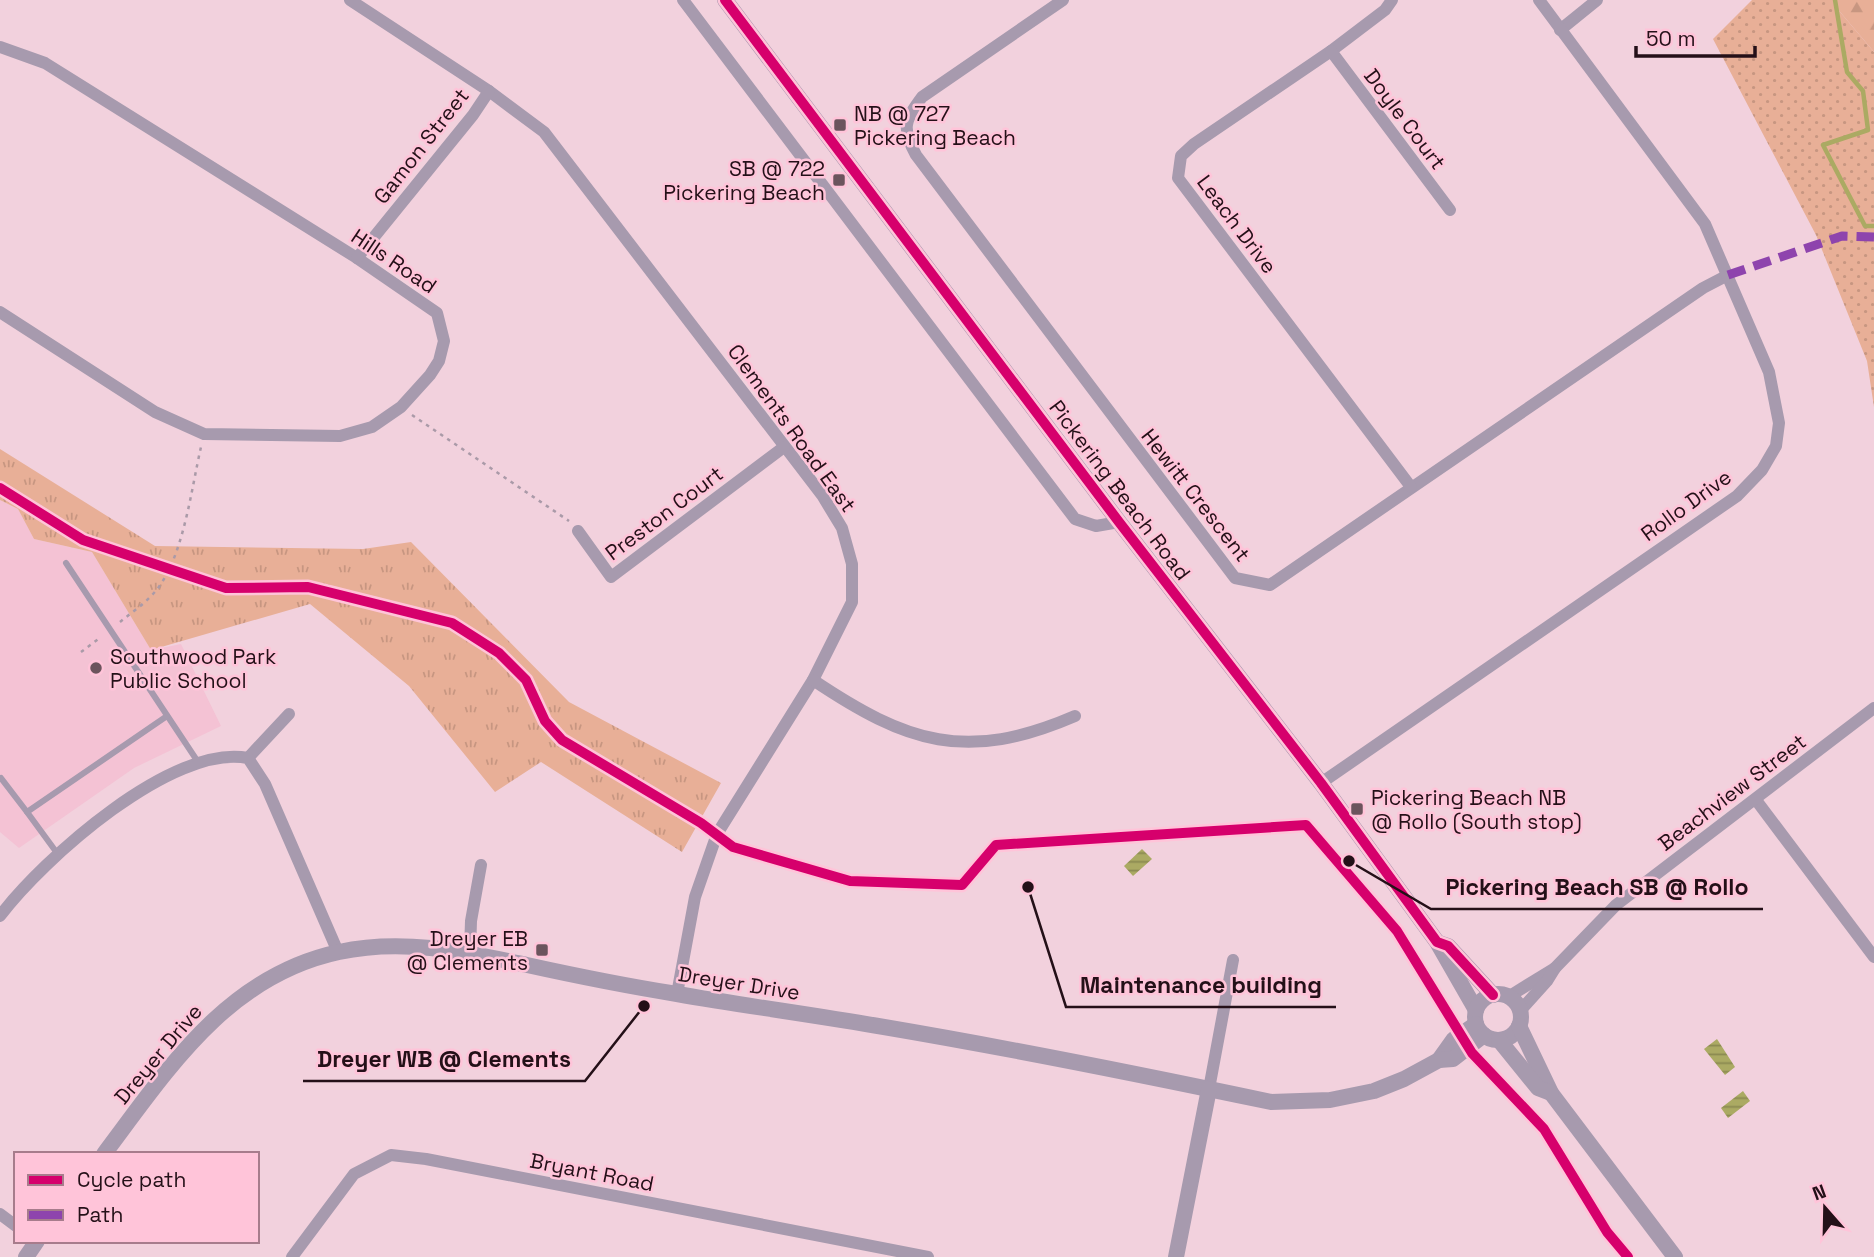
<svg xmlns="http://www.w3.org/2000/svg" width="1874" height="1257" viewBox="0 0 1874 1257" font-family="'Space Grotesk',sans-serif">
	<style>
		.built { fill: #f4c2d4 }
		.grass { fill: url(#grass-dots) }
		.forest { fill: url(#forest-firs) }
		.park { fill: url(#park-tufts) }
		.water { fill: url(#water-rules) }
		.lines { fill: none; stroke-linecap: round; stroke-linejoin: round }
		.stream { stroke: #abaa63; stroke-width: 4.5 }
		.path { stroke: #aa9aa8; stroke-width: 2.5; stroke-dasharray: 3.5 5; stroke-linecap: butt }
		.service { stroke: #a79aae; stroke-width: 6 }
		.minor { stroke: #a79aae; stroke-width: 12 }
		.tertiary { stroke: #a79aae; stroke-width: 16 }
		.quiet { stroke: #8e44ad; stroke-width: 9; stroke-dasharray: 18 9; stroke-linecap: butt }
		.cycleway-casing { stroke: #ffc4d9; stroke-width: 15 }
		.cycleway { stroke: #d6006c; stroke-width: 10 }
		.poi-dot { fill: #6c545d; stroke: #ffc4d9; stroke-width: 2.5 }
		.labels { text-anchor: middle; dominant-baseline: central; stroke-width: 5; stroke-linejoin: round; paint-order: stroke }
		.poi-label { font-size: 21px; fill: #241018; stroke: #ffc4d9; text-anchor: start }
		.street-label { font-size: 21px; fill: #241018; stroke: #ffc4d9 }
		.leader { fill: none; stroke: #241018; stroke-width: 2.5 }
		.callout-dot { fill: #241018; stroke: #ffc4d9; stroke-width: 2.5 }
		.callout-label { font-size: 23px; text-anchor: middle; font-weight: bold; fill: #241018; stroke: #ffc4d9; stroke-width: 5; stroke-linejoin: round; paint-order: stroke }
	</style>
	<defs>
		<pattern id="grass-dots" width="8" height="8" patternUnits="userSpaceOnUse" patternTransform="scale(1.75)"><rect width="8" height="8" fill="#e8af97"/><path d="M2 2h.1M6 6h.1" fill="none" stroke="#c79681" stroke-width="1.8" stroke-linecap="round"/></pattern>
		<pattern id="forest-firs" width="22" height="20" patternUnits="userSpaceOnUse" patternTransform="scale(1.75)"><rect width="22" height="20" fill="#e8af97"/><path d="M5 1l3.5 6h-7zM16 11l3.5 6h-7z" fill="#c79681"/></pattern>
		<pattern id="park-tufts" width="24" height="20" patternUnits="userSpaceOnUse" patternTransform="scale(1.75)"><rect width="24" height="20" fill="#e8af97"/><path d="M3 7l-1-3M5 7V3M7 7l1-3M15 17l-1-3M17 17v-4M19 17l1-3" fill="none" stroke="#c79681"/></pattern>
		<pattern id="water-rules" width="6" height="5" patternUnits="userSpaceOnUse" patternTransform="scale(1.75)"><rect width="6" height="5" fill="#abaa63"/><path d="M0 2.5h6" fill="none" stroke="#8b8951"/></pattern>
	</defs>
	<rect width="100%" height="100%" fill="#f2d1dd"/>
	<path class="built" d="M0,500L18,509L34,539L92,552L151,650L181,644L221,726L134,768L19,848L0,832Z"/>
	<path class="grass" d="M1752,0H1834L1835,6L1874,52V407L1867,361L1816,235L1713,39Z"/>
	<path class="forest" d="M1834,0H1874V52L1835,6Z"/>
	<path class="park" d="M0,449L155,546L363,549L411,542L569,702L721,783L682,852L541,762L495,792L409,686L310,604L151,650L92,552L34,539L18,509L0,500Z"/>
	<g class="water">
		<path d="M1142,849L1152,859L1133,876L1124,866Z"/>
		<path d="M1717,1039L1735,1067L1725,1075L1704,1049Z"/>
		<path d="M1743,1091L1750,1101L1728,1118L1721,1108Z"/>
	</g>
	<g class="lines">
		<path class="stream" d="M1835,0L1847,72L1863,91L1868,130L1823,145L1865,226H1874"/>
		<g class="path">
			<path d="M412,415L569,521"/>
			<path d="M0,488L83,540L226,588L308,587L452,623L499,653L526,680L545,721L562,740L706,826"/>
			<path d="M120,622C131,613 143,605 153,594C183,562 191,490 201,447"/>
			<path d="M81,652L101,637"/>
		</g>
		<g class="service">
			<path d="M66,563L198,762"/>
			<path d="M1,778L27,812"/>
			<path d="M57,853L27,812L167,716"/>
		</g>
		<g class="minor">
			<path d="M350,0L489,91L544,132L822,495L842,528L852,564V602L813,680L717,834L695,897L677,994"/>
			<path d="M683,0L1075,519L1096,526L1119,522"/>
			<path d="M1063,0L922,97C905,120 901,128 916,155L1235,578L1270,585L1703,288L1728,275"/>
			<path d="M1392,0L1385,10L1331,51L1194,144L1181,156L1178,178L1411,487"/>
			<path d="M1560,30L1597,0"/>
			<path d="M0,47L45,63L357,258L437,313L444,341L439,361L430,375L401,407L372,427L340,436L204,434L155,412L0,312"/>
			<path d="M1331,51L1450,210"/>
			<path d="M357,258L473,115L489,91"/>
			<path d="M578,531L611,577L784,447"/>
			<path d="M813,680C907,743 966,763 1075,716"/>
			<path d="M248,758L289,714"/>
			<path d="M1321,783L1737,496L1762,470L1776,446L1779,423L1769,372L1705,224L1539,0"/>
			<path d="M1756,800L1874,957"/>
			<path d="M0,916C43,859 173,743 248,758L265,784L338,952"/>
			<path d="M470,952L471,921L481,865"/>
			<path d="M1508,997L1555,968"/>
			<path d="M1520,1011L1547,981L1555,968L1616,905L1874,708"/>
			<path d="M1209,1089L1233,960"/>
			<path d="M0,1214L16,1226"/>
			<path d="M292,1257L354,1174L391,1155L426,1159L928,1257"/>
		</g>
		<g class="tertiary">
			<path d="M725,0L1119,522L1321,783L1437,942L1476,1010"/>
			<path d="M1439,943L1448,946L1493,995"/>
			<circle cx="1498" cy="1017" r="23"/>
			<path d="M1519,1026L1551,1093L1675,1257"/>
			<path d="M1499,1040L1538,1088L1551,1093"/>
			<path d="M1439,1060L1454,1039L1476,1024"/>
			<path d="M104,1154C168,1069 227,976 339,952C403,938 465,952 527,965C577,976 627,986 677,994C746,1006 815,1015 884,1027C1014,1049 1143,1075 1271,1102L1330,1100L1374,1091L1404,1079L1439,1060L1453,1059L1484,1035"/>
			<path d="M26,1257L37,1241"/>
			<path d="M1176,1257L1209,1089"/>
		</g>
		<path class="quiet" d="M1728,275L1842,236L1874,237"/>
		<g class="cycleway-casing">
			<g id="cycleway">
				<path d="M725,0L1119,522L1321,783L1437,942L1448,946L1493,995"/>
				<path d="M0,488L83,540L226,588L308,587L452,623L499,653L526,680L545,721L562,740L701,823L733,847L850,881L962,885L996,845L1306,825L1397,931L1472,1053L1544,1129L1607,1232L1628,1257"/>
			</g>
		</g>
		<use href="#cycleway" class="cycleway"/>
	</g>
	<g class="poi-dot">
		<rect x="833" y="118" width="14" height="14" rx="3.5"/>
		<rect x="832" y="173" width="14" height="14" rx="3.5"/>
		<circle cx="96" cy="668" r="7"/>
		<rect x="1350" y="802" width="14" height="14" rx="3.5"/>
		<rect x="535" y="943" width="14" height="14" rx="3.5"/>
	</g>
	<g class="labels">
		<g class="poi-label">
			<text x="854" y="113">NB @ 727<tspan x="854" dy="24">Pickering Beach</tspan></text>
			<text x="825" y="168" text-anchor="end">SB @ 722<tspan x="825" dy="24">Pickering Beach</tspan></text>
			<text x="110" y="656">Southwood Park<tspan x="110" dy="24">Public School</tspan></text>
			<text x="1371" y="797">Pickering Beach NB<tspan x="1371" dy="24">@ Rollo (South stop)</tspan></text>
			<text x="528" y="938" text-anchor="end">Dreyer EB<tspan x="528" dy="24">@ Clements</tspan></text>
		</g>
		<g class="street-label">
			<text transform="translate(1405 119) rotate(53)">Doyle Court</text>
			<text transform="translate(421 146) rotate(-52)">Gamon Street</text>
			<text transform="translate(1237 224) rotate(53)">Leach Drive</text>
			<text transform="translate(394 261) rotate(34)">Hills Road</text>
			<text transform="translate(792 428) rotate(54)">Clements Road East</text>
			<text transform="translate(1120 490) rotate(53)">Pickering Beach Road</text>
			<text transform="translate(1196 495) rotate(52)">Hewitt Crescent</text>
			<text transform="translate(1686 505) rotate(-36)">Rollo Drive</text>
			<text transform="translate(664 513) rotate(-37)">Preston Court</text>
			<text transform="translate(1732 792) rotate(-37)">Beachview Street</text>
			<text transform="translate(739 983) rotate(9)">Dreyer Drive</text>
			<text transform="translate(158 1054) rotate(-50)">Dreyer Drive</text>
			<text transform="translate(592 1172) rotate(11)">Bryant Road</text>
		</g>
	</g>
	<path class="leader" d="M1349 861L1431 909H1763M1028 887L1066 1007H1336M644 1006L585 1081H303"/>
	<g class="callout-dot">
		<circle cx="1349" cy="861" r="7"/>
		<circle cx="1028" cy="887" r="7"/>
		<circle cx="644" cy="1006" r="7"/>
	</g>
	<g class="callout-label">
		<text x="1597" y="895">Pickering Beach SB @ Rollo</text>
		<text x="1201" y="993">Maintenance building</text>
		<text x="444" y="1067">Dreyer WB @ Clements</text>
	</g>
	<rect x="14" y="1152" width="245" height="91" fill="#ffc4d9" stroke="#a77c8c" stroke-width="2"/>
	<rect x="28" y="1175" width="35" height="10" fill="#d6006c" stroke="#a77c8c" stroke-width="2"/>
	<text x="77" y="1187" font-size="21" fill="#241018">Cycle path</text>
	<rect x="28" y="1210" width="35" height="10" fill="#8e44ad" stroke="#a77c8c" stroke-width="2"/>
	<text x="77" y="1222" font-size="21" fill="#241018">Path</text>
	<g transform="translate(1825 1208) rotate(340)" stroke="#ffc4d9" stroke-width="5" paint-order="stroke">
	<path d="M0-5L12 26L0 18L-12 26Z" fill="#241018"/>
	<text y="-10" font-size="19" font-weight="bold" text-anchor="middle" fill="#241018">N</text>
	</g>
	<path d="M1636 46v10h119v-10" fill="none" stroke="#241018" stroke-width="3.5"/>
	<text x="1646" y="46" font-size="21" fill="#241018" stroke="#ffc4d9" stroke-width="5" paint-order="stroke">50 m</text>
</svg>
